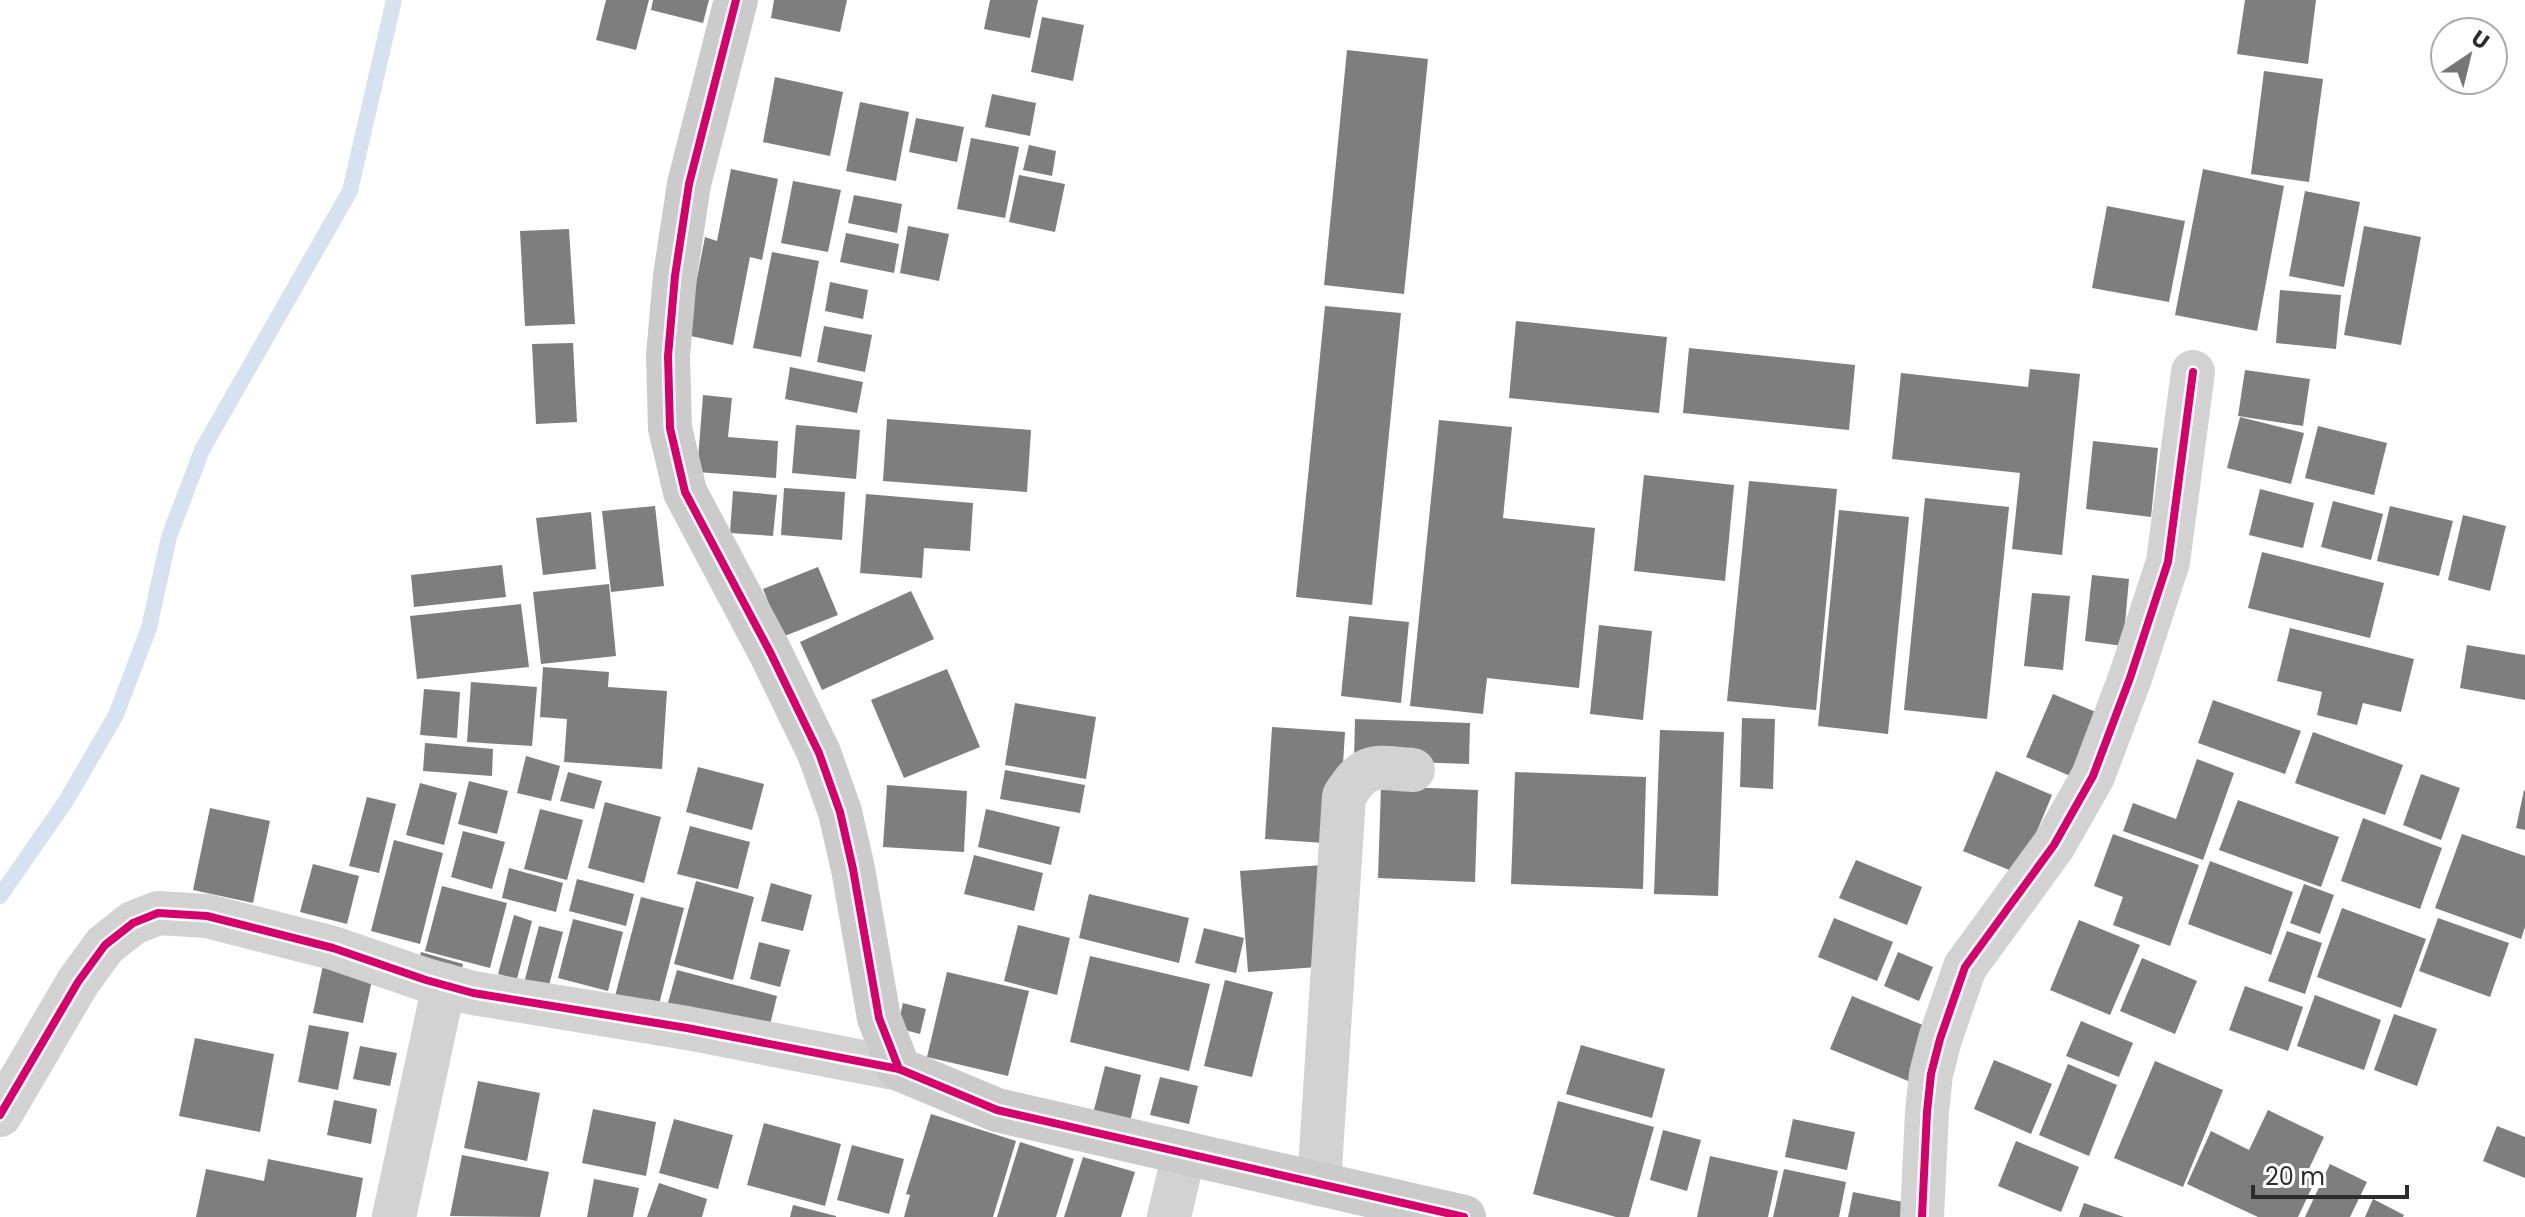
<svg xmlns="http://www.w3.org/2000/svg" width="2525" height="1217" viewBox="0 0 2525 1217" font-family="Poppins,sans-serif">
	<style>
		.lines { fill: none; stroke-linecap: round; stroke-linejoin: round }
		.stream { stroke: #d7e2f0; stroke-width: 16 }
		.building { fill: #7e7e7e }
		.street { stroke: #d2d2d2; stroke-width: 44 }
		.secondary { stroke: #cbcbcb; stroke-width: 44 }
		.cycleway-casing { stroke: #fff; stroke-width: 13 }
		.cycleway { stroke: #d6006c; stroke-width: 8 }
	</style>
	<rect width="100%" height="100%" fill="#fff"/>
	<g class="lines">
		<path class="stream" d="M0,896L66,801L116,715L149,628L169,537L202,450L350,191L394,0"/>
	</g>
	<g class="building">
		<path d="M606,0H649L636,50L596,40Z"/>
		<path d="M653,0H709L703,23L651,10Z"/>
		<path d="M774,0H847L840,32L771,18Z"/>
		<path d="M990,0H1038L1030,38L984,29Z"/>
		<path d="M2245,0H2316L2308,64L2237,54Z"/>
		<path d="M1042,17L1084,25L1073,81L1031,72Z"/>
		<path d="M1347,50L1428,59L1404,294L1324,285Z"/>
		<path d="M2264,71L2323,79L2309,182L2251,174Z"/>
		<path d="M775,77L843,92L830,156L763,142Z"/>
		<path d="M992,94L1036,103L1030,136L985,127Z"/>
		<path d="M860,102L909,112L896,181L846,171Z"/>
		<path d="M916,118L964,127L957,162L909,152Z"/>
		<path d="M971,138L1019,147L1005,218L957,209Z"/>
		<path d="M1029,145L1056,151L1052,176L1023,170Z"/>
		<path d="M731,169L778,179L762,260L750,257L733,345L686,335L705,237L717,241Z"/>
		<path d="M2203,169L2284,186L2257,331L2175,315Z"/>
		<path d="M1019,175L1065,184L1055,232L1009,222Z"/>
		<path d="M793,181L841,190L828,252L781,243Z"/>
		<path d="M2305,191L2360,202L2344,287L2289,276Z"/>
		<path d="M854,195L902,204L897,233L848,223Z"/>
		<path d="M2107,206L2185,221L2169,302L2092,288Z"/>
		<path d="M908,226L949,234L939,281L900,273Z"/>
		<path d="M2364,226L2421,237L2401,345L2344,335Z"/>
		<path d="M569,229L575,324L525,326L520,231Z"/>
		<path d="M846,233L899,244L894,273L840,262Z"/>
		<path d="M772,252L819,261L801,357L753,348Z"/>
		<path d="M830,282L868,290L863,319L825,311Z"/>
		<path d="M2280,290L2341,295L2336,349L2276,343Z"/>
		<path d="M1325,306L1401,313L1372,605L1296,597Z"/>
		<path d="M1516,321L1667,337L1659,413L1509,398Z"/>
		<path d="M824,326L872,335L865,372L817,362Z"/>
		<path d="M573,343L577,422L536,424L532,344Z"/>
		<path d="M1689,348L1855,365L1849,430L1683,413Z"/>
		<path d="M790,367L863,382L857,413L785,399Z"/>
		<path d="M2030,369L2080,374L2062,555L2012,549L2020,473L1892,459L1901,373L2028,387Z"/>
		<path d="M2245,370L2310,379L2303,426L2238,416Z"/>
		<path d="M703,395L732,398L728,437L778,441L776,478L697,472Z"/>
		<path d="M2240,417L2304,433L2291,484L2227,468Z"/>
		<path d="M887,419L1031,430L1027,492L883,481Z"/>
		<path d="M1439,420L1512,427L1503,518L1595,528L1579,688L1487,678L1483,714L1410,706Z"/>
		<path d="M796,425L860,430L856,479L792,473Z"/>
		<path d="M2318,426L2387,443L2374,495L2305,478Z"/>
		<path d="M2093,441L2158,448L2151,517L2086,509Z"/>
		<path d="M1644,475L1734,485L1725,581L1634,571Z"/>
		<path d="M1749,481L1837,489L1816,710L1727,701Z"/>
		<path d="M784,488L845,492L842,540L781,535Z"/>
		<path d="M2260,489L2314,503L2303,548L2249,535Z"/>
		<path d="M733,491L777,495L773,536L730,533Z"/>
		<path d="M866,494L973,503L970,551L924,548L922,578L860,573Z"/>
		<path d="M1925,498L2009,507L1987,719L1904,710Z"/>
		<path d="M2333,501L2383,514L2371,560L2321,547Z"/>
		<path d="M655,506L664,586L611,592L602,511Z"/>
		<path d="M2390,506L2453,521L2439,576L2377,561Z"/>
		<path d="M1839,510L1909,517L1888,734L1818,726Z"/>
		<path d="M591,512L596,569L543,575L536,518Z"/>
		<path d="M2463,515L2506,526L2490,591L2448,580Z"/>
		<path d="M2262,552L2384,583L2370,638L2248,608Z"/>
		<path d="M502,565L506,597L414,607L411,575Z"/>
		<path d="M818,567L838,615L782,637L763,589Z"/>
		<path d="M2092,575L2129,579L2123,646L2085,641Z"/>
		<path d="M609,584L616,656L541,664L533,592Z"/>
		<path d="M911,591L934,639L822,690L800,642Z"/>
		<path d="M2032,593L2070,596L2063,670L2024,666Z"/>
		<path d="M521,604L529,667L417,679L410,616Z"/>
		<path d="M1349,616L1409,622L1401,703L1341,696Z"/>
		<path d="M1599,625L1652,631L1643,720L1590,714Z"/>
		<path d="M2290,628L2414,659L2401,712L2363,703L2357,725L2317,715L2322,692L2277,681Z"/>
		<path d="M2467,645L2525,655V700L2460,688Z"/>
		<path d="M543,667L609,672L608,687L667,691L662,769L564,762L567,719L540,717Z"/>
		<path d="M947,669L980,747L904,778L871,700Z"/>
		<path d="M471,682L537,687L532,746L467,742Z"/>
		<path d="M424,689L460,692L457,738L420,735Z"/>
		<path d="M2053,694L2103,715L2075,778L2026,757Z"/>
		<path d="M2213,700L2301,731L2285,774L2198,743Z"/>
		<path d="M1015,703L1096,717L1086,779L1005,765Z"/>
		<path d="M1742,718L1775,719L1773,789L1740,787Z"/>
		<path d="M1355,719L1470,723L1469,764L1354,760Z"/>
		<path d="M1272,727L1345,732L1338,844L1265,839Z"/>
		<path d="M1660,730L1724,732L1718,896L1654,894Z"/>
		<path d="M2313,732L2403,765L2385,815L2295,783Z"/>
		<path d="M425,743L493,749L492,776L423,771Z"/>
		<path d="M526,756L560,766L551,801L517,793Z"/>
		<path d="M2197,759L2234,773L2203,860L2123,831L2133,803L2176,819Z"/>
		<path d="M698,767L764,784L752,830L686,812Z"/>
		<path d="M1005,770L1085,785L1080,813L1000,799Z"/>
		<path d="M1996,771L2052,795L2019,874L1963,851Z"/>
		<path d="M568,772L602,781L594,809L560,801Z"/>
		<path d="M1515,772L1646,777L1643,889L1511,884Z"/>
		<path d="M2421,774L2460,788L2441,840L2403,825Z"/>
		<path d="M469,781L508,791L497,834L458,824Z"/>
		<path d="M420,783L457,793L444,845L406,835Z"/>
		<path d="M887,785L967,791L964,852L883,847Z"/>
		<path d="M1381,786L1478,790L1475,882L1378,878Z"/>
		<path d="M2524,790L2525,791V830L2516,828Z"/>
		<path d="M367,797L396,804L379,873L349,866Z"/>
		<path d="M2238,800L2339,837L2321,887L2219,850Z"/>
		<path d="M605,802L661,817L644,883L588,868Z"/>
		<path d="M210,808L270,821L253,903L193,890Z"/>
		<path d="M540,809L583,820L567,880L524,869Z"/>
		<path d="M986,809L1060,827L1051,865L978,847Z"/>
		<path d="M2363,818L2442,848L2420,909L2341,881Z"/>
		<path d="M690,826L750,842L738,889L677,874Z"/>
		<path d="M463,831L505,842L492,889L451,877Z"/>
		<path d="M2113,834L2199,865L2170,946L2113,925L2123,897L2094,886Z"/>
		<path d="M2462,834L2525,856V927L2521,939L2435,908Z"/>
		<path d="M394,840L443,853L420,944L371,931Z"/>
		<path d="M974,855L1043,873L1034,911L964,894Z"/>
		<path d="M1856,860L1922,887L1907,925L1839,898Z"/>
		<path d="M2210,861L2293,892L2271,955L2188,924Z"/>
		<path d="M313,864L359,876L347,924L300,912Z"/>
		<path d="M1323,865L1331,966L1248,972L1240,871Z"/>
		<path d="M509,868L563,883L556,912L502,898Z"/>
		<path d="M577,879L634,894L626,926L569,911Z"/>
		<path d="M696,881L754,897L733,980L674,964Z"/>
		<path d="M771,883L812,895L803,931L761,921Z"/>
		<path d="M2304,884L2334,895L2320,934L2290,923Z"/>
		<path d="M442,886L507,903L490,968L425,951Z"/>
		<path d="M1089,894L1189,918L1179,963L1079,938Z"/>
		<path d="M641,897L684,908L657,1012L614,1000Z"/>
		<path d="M2342,908L2426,939L2401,1008L2317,977Z"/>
		<path d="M514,915L532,921L517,979L498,974Z"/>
		<path d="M1834,918L1893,942L1877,981L1818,957Z"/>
		<path d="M2438,918L2509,943L2490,997L2419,971Z"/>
		<path d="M573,919L623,932L608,991L558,978Z"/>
		<path d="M2079,920L2140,945L2110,1015L2050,990Z"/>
		<path d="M1018,925L1070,938L1057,995L1004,981Z"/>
		<path d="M539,926L563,932L548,989L524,983Z"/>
		<path d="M1204,928L1244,938L1236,973L1195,963Z"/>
		<path d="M2287,931L2322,943L2305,994L2268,981Z"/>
		<path d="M759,942L790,950L780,987L750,979Z"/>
		<path d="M421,952L463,964L458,984L416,972Z"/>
		<path d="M1898,952L1933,967L1919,1001L1884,986Z"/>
		<path d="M1090,956L1210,984L1189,1071L1070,1042Z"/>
		<path d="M2142,958L2197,981L2175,1034L2120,1011Z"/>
		<path d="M323,965L373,975L363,1023L313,1013Z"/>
		<path d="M677,970L777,996L767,1037L666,1010Z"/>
		<path d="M947,972L1029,991L1008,1076L927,1057Z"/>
		<path d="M1225,980L1273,992L1252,1077L1204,1066Z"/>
		<path d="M2245,986L2303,1007L2288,1051L2229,1030Z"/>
		<path d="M2315,995L2381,1020L2364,1070L2297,1046Z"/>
		<path d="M1852,996L1935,1030L1913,1083L1830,1049Z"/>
		<path d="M903,1003L926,1009L920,1034L897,1028Z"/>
		<path d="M2394,1014L2437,1029L2417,1086L2374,1070Z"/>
		<path d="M2081,1021L2133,1043L2119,1077L2066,1056Z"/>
		<path d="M309,1025L349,1032L338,1090L298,1082Z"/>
		<path d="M195,1038L274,1054L260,1132L179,1116Z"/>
		<path d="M1581,1045L1665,1069L1652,1118L1566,1094Z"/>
		<path d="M360,1046L397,1053L390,1086L353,1079Z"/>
		<path d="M1994,1060L2052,1084L2031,1134L1974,1109Z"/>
		<path d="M2155,1061L2223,1090L2183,1187L2114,1158Z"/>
		<path d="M2068,1064L2117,1085L2089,1156L2039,1135Z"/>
		<path d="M1105,1066L1141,1075L1130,1122L1093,1114Z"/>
		<path d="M1160,1077L1198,1086L1189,1124L1150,1115Z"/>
		<path d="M478,1081L540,1093L527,1161L464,1148Z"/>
		<path d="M334,1100L377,1109L371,1144L327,1135Z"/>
		<path d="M1558,1101L1654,1127L1629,1217H1616L1533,1194Z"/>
		<path d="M593,1109L656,1122L646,1176L582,1163Z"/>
		<path d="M2268,1110L2324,1137L2305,1177L2315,1181L2298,1217H2258L2187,1184L2211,1131L2249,1150Z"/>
		<path d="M931,1114L1016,1141L993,1217H904L910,1195L906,1194Z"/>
		<path d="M674,1119L733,1135L718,1189L659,1173Z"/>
		<path d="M1793,1119L1855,1132L1847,1170L1785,1157Z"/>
		<path d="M764,1123L841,1144L825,1206L747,1185Z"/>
		<path d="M2497,1126L2525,1137V1178L2483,1161Z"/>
		<path d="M1663,1130L1701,1140L1687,1191L1650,1180Z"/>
		<path d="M2016,1141L2079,1167L2061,1212L1998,1186Z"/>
		<path d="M1020,1142L1074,1159L1056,1217H997Z"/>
		<path d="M852,1145L904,1159L889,1214L837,1200Z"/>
		<path d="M462,1155L549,1172L540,1217L450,1216Z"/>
		<path d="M1710,1156L1778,1171L1768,1217H1697Z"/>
		<path d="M1083,1157L1135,1172L1121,1217H1064Z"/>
		<path d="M268,1159L363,1178L356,1217H196L206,1169L264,1181Z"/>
		<path d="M2330,1164L2367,1182L2350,1217H2305Z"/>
		<path d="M1784,1169L1846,1182L1839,1217H1773Z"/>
		<path d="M594,1179L639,1188L633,1217H587Z"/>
		<path d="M659,1183L707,1199L702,1217H647Z"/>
		<path d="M1853,1192L1903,1202L1900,1217H1848Z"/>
		<path d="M2373,1199L2404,1215L2403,1217H2365Z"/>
		<path d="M2084,1203L2124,1217H2079Z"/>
		<path d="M793,1205L836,1216V1217H790Z"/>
	</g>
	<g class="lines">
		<g class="street">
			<path d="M0,1115L78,982L105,945L133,923L158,913L207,916L333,948L426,980L473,993L687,1028L899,1069"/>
			<path d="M1319,1184L1344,796C1367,760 1375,768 1413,770"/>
			<path d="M394,1217L444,985"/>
			<path d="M1169,1217L1184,1153"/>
			<path d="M1922,1217L1927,1112L1931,1074L1940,1039L1965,967L2054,845L2093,776L2130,678L2168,562L2193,372"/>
		</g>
		<path class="secondary" d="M736,0L689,184L675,276L668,356L670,428L685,492L771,654L819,753L840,812L853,869L879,1018L899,1069L997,1110L1464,1217"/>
		<g class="cycleway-casing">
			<g id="cycleway">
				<path d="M736,0L689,184L675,276L668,356L670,428L685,492L771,654L819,753L840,812L853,869L879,1018L899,1069L997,1110L1464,1217"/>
				<path d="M0,1115L78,982L105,945L133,923L158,913L207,916L333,948L426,980L473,993L687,1028L899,1069"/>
				<path d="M1922,1217L1927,1112L1931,1074L1940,1039L1965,967L2054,845L2093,776L2130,678L2168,562L2193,372"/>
			</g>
		</g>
		<use href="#cycleway" class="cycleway"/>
	</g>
	<g transform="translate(2469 56) rotate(35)"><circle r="38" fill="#ffffff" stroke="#ababab" stroke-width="2"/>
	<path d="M0-6L14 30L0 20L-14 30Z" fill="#767676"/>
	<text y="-12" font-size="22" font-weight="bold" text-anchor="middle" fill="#2d2d2d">U</text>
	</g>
	<path d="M2253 1185v12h154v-12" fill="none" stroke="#2d2d2d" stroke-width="4"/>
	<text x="2265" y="1185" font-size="24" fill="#2d2d2d" stroke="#ffffff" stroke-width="6" paint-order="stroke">20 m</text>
</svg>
